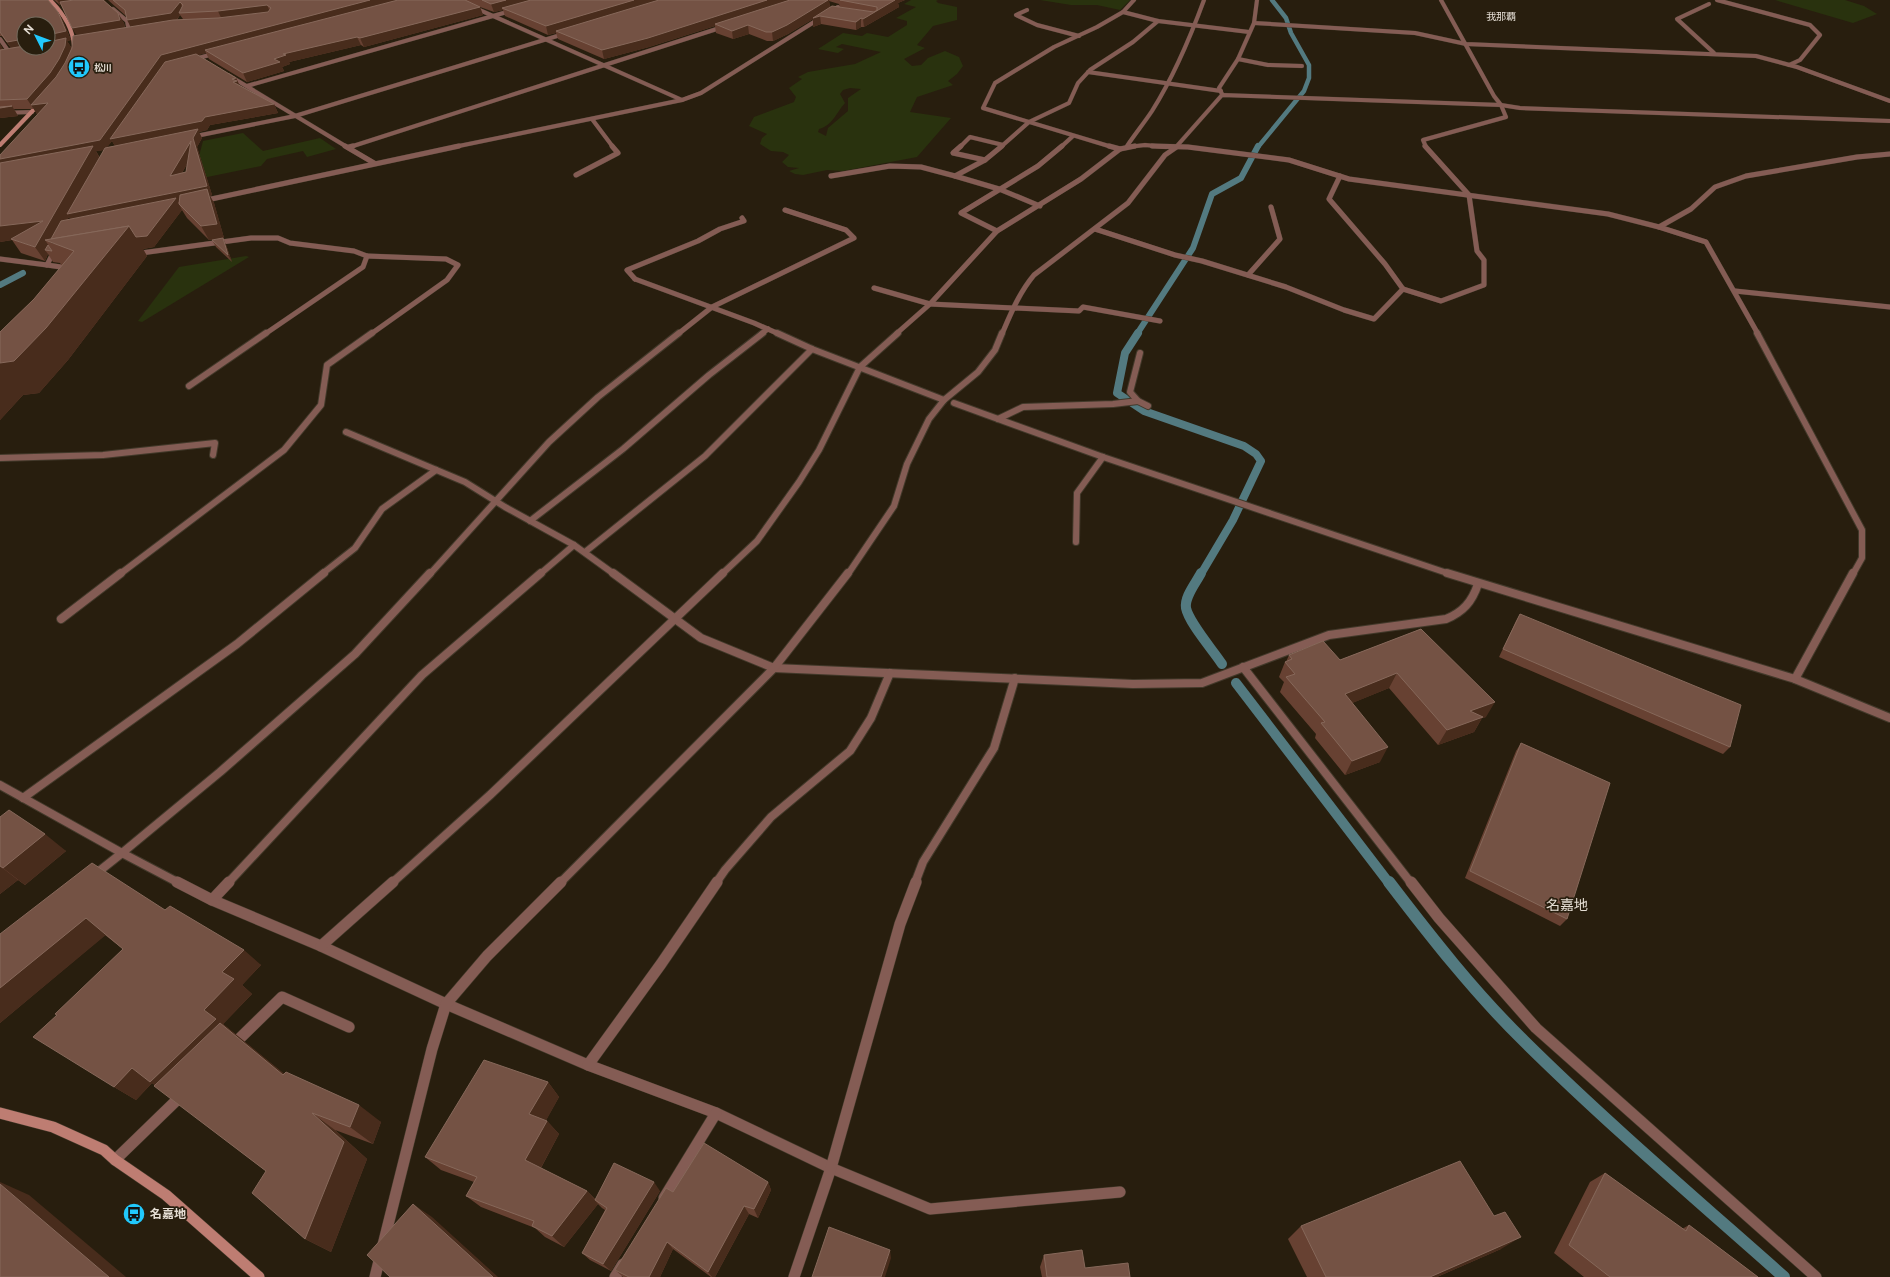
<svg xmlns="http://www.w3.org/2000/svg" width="1890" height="1277" viewBox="0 0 1890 1277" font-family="'Public Sans','Noto Sans JP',sans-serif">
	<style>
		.green { fill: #29320e; fill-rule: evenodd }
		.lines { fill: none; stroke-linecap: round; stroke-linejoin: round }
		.stream-far4 { stroke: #537a80; stroke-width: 4.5 }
		.stream-far3 { stroke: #537a80; stroke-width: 6 }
		.stream-far2 { stroke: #537a80; stroke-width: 8 }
		.stream-far1 { stroke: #537a80; stroke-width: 10 }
		.stream { stroke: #537a80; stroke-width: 12 }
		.lane-far3-casing { stroke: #42392a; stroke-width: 5.5 }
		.lane-far2-casing { stroke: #42392a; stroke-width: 8 }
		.lane-far1-casing { stroke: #42392a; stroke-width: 10 }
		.lane-casing { stroke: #42392a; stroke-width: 12 }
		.street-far4-casing { stroke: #42392a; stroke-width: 4.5 }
		.street-far3-casing { stroke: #42392a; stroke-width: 5.5 }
		.street-far2-casing { stroke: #42392a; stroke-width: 8 }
		.street-far1-casing { stroke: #42392a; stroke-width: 10 }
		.street-casing { stroke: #42392a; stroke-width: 12 }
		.secondary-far1-casing { stroke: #42392a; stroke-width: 4.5 }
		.secondary-casing { stroke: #42392a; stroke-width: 12 }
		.lane-far3 { stroke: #845c54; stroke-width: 5 }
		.lane-far2 { stroke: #845c54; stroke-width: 6 }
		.lane-far1 { stroke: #845c54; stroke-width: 8 }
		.lane { stroke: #845c54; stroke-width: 11 }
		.street-far4 { stroke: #845c54; stroke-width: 4 }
		.street-far3 { stroke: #845c54; stroke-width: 5 }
		.street-far2 { stroke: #845c54; stroke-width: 6 }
		.street-far1 { stroke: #845c54; stroke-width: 8 }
		.street { stroke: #845c54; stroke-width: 11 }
		.secondary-far1 { stroke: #be7d72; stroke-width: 4 }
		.secondary { stroke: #be7d72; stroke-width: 11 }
		.wall { fill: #674132; fill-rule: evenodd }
		.shaded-wall { fill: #482c1c; fill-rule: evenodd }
		.building { fill: #745244; stroke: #86685a; fill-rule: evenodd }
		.labels { text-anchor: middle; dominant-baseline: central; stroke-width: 3.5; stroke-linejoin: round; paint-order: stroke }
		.far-poi-label { font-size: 9px; font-weight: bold; fill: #e5ded4; stroke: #281e0e; text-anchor: start }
		.far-quarter-label { font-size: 10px; fill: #e5ded4; stroke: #281e0e }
		.near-poi-label { font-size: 12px; font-weight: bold; fill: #e5ded4; stroke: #281e0e; text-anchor: start }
		.near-quarter-label { font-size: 14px; fill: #e5ded4; stroke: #281e0e }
	</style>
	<rect width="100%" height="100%" fill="#281e0e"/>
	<g class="green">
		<path d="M911,0H938L936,1L938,3L957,7V20L933,26L917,45L925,48L904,59L912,66L921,65L928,58L945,51L959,57L963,66L957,74L948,81L953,85L917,97L910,112L951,118L917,157L843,171L827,170L803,175L795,174L789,171L799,168L788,167L782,162L789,155L783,152L771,151L760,144L762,138L767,134L749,126L754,117L794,102L796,97L789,88L802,79L798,77L808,72L855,64L881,52L842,44L836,47L844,49L838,53L818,49L843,33L862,36L867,33L888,37L907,25V21L896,18L916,7L904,4ZM850,88L861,89L848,98V111L828,128L826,136L818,132L819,129C833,125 836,113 845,103L840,94L843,90Z"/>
		<path d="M1040,0H1130L1120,10L1097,5H1071Z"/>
		<path d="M1775,0H1845L1864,6L1877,14L1853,23Z"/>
		<path d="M243,133L263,151L320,138L336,149L307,157L303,151L267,159L261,166L188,181L151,177L187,172L198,160L203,141Z"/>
		<path d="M246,256L249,257L142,322L138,321L179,267Z"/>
	</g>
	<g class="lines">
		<path class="stream-far4" d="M1258,147L1304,91L1309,78V65L1291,33L1286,18L1272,0"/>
		<g class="stream-far3">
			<path d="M0,285L23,273"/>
			<path d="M1137,334L1193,248L1212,194L1241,178L1258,146"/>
		</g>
		<path class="stream-far2" d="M1138,333L1125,353L1117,393L1144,411L1244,446L1256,454L1261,461L1233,520L1201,574"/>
		<g class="stream-far1">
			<path d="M1201,573C1196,583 1184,597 1186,608C1189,623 1213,650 1222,664"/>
			<path d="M1236,683L1389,883"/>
		</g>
		<path class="stream" d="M1389,882C1431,937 1474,992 1524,1041C1607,1123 1696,1199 1784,1277"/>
		<g class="lane-far3-casing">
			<g id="lane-far3">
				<path d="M134,254L251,238H278L290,243L354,251L367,256L363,267L265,334"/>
				<path d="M367,256L446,259L458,265L447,280L371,334"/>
				<path d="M47,265L61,267L72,266"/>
				<path d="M635,279L627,270L698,241L720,229L744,221L742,218"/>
			</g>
		</g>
		<g class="lane-far2-casing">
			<g id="lane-far2">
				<path d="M189,386L266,333"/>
				<path d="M120,574L284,450L321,405L327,365L372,333"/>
			</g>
		</g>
		<g class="lane-far1-casing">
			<path id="lane-far1" d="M61,619L121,573"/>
		</g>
		<g class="lane-casing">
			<g id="lane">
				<path d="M233,1045L282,997L349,1027"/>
				<path d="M115,1160L182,1095"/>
				<path d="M831,1168L930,1209L1120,1192"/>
			</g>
		</g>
		<g class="street-far4-casing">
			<g id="street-far4">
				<path d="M457,0L682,100"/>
				<path d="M1717,0L1810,25L1820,35L1800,60L1789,65"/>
				<path d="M1709,4L1677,19L1714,53"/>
				<path d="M113,9L127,21L129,32"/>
				<path d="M1027,10L1016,15L1037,25L1079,36"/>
				<path d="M1123,12L1134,0"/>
				<path d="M1254,23L1415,33L1466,44L1756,56L1797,67L1890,101"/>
				<path d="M0,39L11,55"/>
				<path d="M1238,59L1268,65L1302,66"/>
				<path d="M191,60L217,53"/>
				<path d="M1088,72L1221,91"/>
				<path d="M228,75L347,147"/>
				<path d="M247,86L514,10"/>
				<path d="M1222,94L1219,88L1238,59L1254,23L1257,0"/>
				<path d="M0,113L32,112"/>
				<path d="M592,119L613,147"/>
				<path d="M191,137L295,116L567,33"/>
				<path d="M1003,145L1029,122L1069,103L1078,83L1090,70L1133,42L1158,21"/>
				<path d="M1127,146C1135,134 1144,123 1152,111C1174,76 1190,38 1204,0"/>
				<path d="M350,147L726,26"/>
				<path d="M454,147L682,100L701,93L838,7"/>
				<path d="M960,147L970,137L1003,145"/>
				<path d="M1000,147L1003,145"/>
				<path d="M1061,147L1073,136"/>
				<path d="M1112,147L983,108L995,83L1054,47L1097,27L1123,12L1158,21L1249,32"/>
				<path d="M1128,147L1145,145L1166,147"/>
				<path d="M1176,147L1222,95L1501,105L1520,108L1890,121"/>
				<path d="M1426,147L1423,140L1506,117L1501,105L1494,96L1441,0"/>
			</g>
		</g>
		<g class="street-far3-casing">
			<g id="street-far3">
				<path d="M345,146L374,163"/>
				<path d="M961,146L953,153L985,160L1002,146"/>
				<path d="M1109,146L1120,149"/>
				<path d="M1152,146L1188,147L1289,160L1349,179L1608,214L1659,227L1706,242L1758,334"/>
				<path d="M349,147L353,146"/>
				<path d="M985,160L955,176L999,189L1040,206"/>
				<path d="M576,175L618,153L612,146"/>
				<path d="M831,176L890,166L921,167L955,176"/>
				<path d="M1340,176L1329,199L1385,264L1403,289"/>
				<path d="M202,201L459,146"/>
				<path d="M1659,227L1691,209L1715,187L1746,176L1857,157L1890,154"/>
				<path d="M1095,229L1175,255L1202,261L1286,287L1344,310L1374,319L1403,289L1441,301L1484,285V260L1477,251L1469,195L1425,146"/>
				<path d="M997,231L961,213L1038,166L1062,146"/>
				<path d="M0,259L47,265L55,249"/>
				<path d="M1248,275L1280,239L1271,207"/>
				<path d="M635,279L754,323L779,334"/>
				<path d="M874,288L930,304L1079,311L1083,307L1160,321"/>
				<path d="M1735,291L1890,307"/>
				<path d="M678,334L712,307L854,238L846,230L785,210"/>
				<path d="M761,334L768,329"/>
				<path d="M896,334L930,304L997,231L1081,179L1120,149L1135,146"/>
				<path d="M1002,334C1011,313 1019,293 1034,275L1128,203L1165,155L1178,146"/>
			</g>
		</g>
		<g class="street-far2-casing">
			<g id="street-far2">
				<path d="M777,333L812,349L944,400"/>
				<path d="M1757,333L1862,530V558L1853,574"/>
				<path d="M1140,353L1130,392L1138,401L1148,406"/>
				<path d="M954,403L1103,457L1450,574"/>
				<path d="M998,419L1023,407L1113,404L1138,401"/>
				<path d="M346,432L465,482L505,507L574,545L614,574"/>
				<path d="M0,458L103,455L215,443L213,455"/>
				<path d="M530,521L623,449L709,375L763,333"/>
				<path d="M1076,542L1077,493L1103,457"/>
				<path d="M585,552L705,456L812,349"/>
				<path d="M322,574L355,548L382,509L436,470"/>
				<path d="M430,574L549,442L598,397L679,333"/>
				<path d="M540,574L574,545"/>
				<path d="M722,574L757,541L799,482L819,450L860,367L898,333"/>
				<path d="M848,574L894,506L907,464L929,419L944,400L978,372L995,350L1002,333"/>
			</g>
		</g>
		<g class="street-far1-casing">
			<g id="street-far1">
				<path d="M613,573L701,638L774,668L1133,684L1202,683L1329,635L1446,619C1463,612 1472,602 1478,584"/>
				<path d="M1447,573L1795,679L1890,718"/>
				<path d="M1243,667L1411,883"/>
				<path d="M1795,679L1853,573"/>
				<path d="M0,785L122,853L93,876"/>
				<path d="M23,798L237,644L324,573"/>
				<path d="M179,883L122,853L220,772L355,654L430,573"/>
				<path d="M228,883L422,675L541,573"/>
				<path d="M392,883L490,795L723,573"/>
				<path d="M560,883L774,668L848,573"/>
				<path d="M716,883L725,870L771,817L850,751L871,718L890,673"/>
				<path d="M915,883L923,862L994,748L1015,678"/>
			</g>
		</g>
		<g class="street-casing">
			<g id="street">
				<path d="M177,882L212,900L321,946L446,1004L588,1065L716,1113L831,1168"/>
				<path d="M1411,882L1439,918L1536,1028L1816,1277"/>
				<path d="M212,900L229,882"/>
				<path d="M321,946L393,882"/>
				<path d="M588,1065L661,964L717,882"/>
				<path d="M664,1198L716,1113"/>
				<path d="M375,1277L432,1049L446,1004L487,956L561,882"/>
				<path d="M615,1277L623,1264"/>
				<path d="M794,1277L831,1168L900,924L916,882"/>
			</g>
		</g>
		<g class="secondary-far1-casing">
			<g id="secondary-far1">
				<path d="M50,0C63,13 73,28 74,46"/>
				<path d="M0,145L41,102"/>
			</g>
		</g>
		<g class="secondary-casing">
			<path id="secondary" d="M0,1113L53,1127L104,1150L115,1160L166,1195L259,1277"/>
		</g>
		<use href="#lane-far3" class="lane-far3"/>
		<use href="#lane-far2" class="lane-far2"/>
		<use href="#lane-far1" class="lane-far1"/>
		<use href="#lane" class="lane"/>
		<use href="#street-far4" class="street-far4"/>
		<use href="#street-far3" class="street-far3"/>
		<use href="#street-far2" class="street-far2"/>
		<use href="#street-far1" class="street-far1"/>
		<use href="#street" class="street"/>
		<use href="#secondary-far1" class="secondary-far1"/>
		<use href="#secondary" class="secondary"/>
	</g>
	<g class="wall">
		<path d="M0,0L58,12L63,21L71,40L67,41L71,47L70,50L77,35L61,5H60L54,0H105H104L124,23L125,28L131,27L126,16L108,0H905L898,3L899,7L864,27H861L856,30L821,24L813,27V19L788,34L773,41H767L749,34L733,39L716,33L715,26L649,47L604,59L558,39L556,33L548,35L505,16L503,10L494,12L480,7L483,15L364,47L361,45L289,62L290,64L282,67L284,71L247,82L209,59L206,53L198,55L236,78L239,85L274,104L278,113L210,125L207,130L199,132L202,138L197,147L212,195L210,196L214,203L224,238L209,240L187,218L182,210L154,247L143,249L147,256L68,360L39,393L23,395L0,420V332L34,299L62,266L60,263L53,262L48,254L45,261L21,253L12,240L0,242L38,114H37L33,108V109H14L18,116L0,118V44L3,50L11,48L2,36H0ZM829,1L839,4L840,7H830ZM180,15L183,19L177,20ZM112,141L115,146L107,147ZM104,150L100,158L96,151ZM187,164L186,172L182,173ZM69,217L71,219L67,220Z"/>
		<path d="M212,240L226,245L232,262L216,247Z"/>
		<path d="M1520,614L1730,747L1723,754L1499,657L1516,621Z"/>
		<path d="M1421,629L1486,717L1482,718L1474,732L1438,745L1389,688L1352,703L1380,762L1345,775L1315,738L1316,734L1280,692L1284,682L1279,677L1285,662H1286L1289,655L1340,660Z"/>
		<path d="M1521,743L1567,919L1560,926L1465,878L1516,751Z"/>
		<path d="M0,817L66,851L25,885L18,880L0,894Z"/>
		<path d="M165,910L261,965L242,985L252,994L223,1024L284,1074L381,1122L373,1144L335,1130L367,1159L331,1252L305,1239L266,1171L152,1083L136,1100L114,1087L57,1015L123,949L105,935L0,1023V934Z"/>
		<path d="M548,1082L559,1097L546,1120L547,1121L559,1134L541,1168L587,1191L595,1199L660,1191L611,1271L590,1260L582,1253L605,1210L602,1208L598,1204L564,1247L545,1237L535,1228L481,1207L466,1196L474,1182L441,1170L425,1157Z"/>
		<path d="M1605,1173L1682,1229L1689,1225L1758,1277H1584L1554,1253L1590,1182Z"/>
		<path d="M768,1182L771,1190L758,1218L749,1214L715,1277H711L673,1249L660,1277H623L615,1270L673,1192Z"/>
		<path d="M1494,1216L1501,1249L1437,1277H1307L1288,1239L1301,1226Z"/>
		<path d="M1044,1255L1085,1268L1130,1277H1042L1040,1267Z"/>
	</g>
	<g class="shaded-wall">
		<path d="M57,0H105L60,5Z"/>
		<path d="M370,0H405L205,50L206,53L166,64L205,117L274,104L278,113L210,125L207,130L199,132L202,138L197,147L212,195L210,196L214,203L224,238L209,240L201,226L209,196L178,202L182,210L154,247L143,249L147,256L68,360L39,393L23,395L0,420V363L129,226L172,203L73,224L69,217L54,244L45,240L51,249L45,250L48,254L45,261L35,247L11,239L12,240L0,242V159L161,55ZM193,138L207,186L100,159L96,151L105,150L112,141L116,148Z"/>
		<path d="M506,0H539L502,8L503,10L494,12L491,4Z"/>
		<path d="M634,0H664L556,31V33L548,35L546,26Z"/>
		<path d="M767,0H795L715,24V26L649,47L604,59L602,50Z"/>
		<path d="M828,0H829L830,8L820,16L821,24L813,27V19L788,34L773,41L772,32Z"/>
		<path d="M892,0H905L898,3L899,7L864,27L863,19Z"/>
		<path d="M180,2L184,11L179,13L180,15L175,22L132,29L127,20Z"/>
		<path d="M267,5L271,14L222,20L218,11Z"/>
		<path d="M480,7L483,15L364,47L360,38Z"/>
		<path d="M58,12L63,21L71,40L67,41L71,47L70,55L48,103L54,112L37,114L27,99L48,44V35Z"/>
		<path d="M118,13L124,23L125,30L78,38L72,28Z"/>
		<path d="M861,18V27L856,30V22Z"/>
		<path d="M748,25L749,34L733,39L732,31Z"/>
		<path d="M357,37L361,45L289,62L290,64L282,67L284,71L247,82L243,73L283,54Z"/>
		<path d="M24,39V48L13,51L7,42Z"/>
		<path d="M0,44L5,52L0,54Z"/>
		<path d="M236,78L240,86L237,91L232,79Z"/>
		<path d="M12,106L18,116L0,118V108Z"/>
		<path d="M191,141L195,150L175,185L170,176Z"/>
		<path d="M223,238L226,245L232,262L228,255Z"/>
		<path d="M1397,673L1389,688L1338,709L1345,694Z"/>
		<path d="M1495,702L1486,717L1482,718L1474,732L1438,745L1447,730L1470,711Z"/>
		<path d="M1388,747L1380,762L1345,775L1352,761Z"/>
		<path d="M45,834L66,851L25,885L3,868Z"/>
		<path d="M0,866L18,880L0,894Z"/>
		<path d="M86,918L107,934L0,1023V988Z"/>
		<path d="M244,950L261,965L242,985L252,994L223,1024L308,1093L283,1075L172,1095L152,1083L136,1100L114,1087L132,1068L204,1010L222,972Z"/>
		<path d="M548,1082L559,1097L542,1128L529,1114Z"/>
		<path d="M359,1105L381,1122L373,1144L350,1127Z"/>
		<path d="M312,1113L335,1130L367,1159L331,1252L305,1239Z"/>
		<path d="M547,1121L559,1134L538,1173L525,1160Z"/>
		<path d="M0,1182L29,1195L126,1277H109L0,1184Z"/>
		<path d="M654,1182L660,1191L611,1271L603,1264Z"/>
		<path d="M768,1182L771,1190L758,1218L754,1209Z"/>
		<path d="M587,1191L597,1202L595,1200L598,1204L564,1247L552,1236Z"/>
		<path d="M413,1204L432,1217L498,1277H493Z"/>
		<path d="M744,1206L749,1214L715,1277H712L708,1272Z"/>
		<path d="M1521,1237L1501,1249L1437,1277H1430Z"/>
		<path d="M667,1242L673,1249L660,1277H649Z"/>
		<path d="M890,1250L891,1258L885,1277H881Z"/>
	</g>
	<g class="building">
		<path d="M0,0H48L58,12L66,31L48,35V24H24V39L7,42L0,32Z"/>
		<path d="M74,0H103L118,13L120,20L72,28L60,2Z"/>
		<path d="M113,0H370L161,55L100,140L0,159V155L48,103L31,105L56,77L65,63L72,48L73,36L173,20L218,18L268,12L271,8L267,5L218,11L179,13L183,5L180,2L171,13L127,20L125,10Z"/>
		<path d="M398,0H465L480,7L360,38L357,37L283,54L286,55L274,59L280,62L243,73L205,50Z"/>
		<path d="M482,0H506L491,4Z"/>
		<path d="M531,0H634L546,26L502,8Z"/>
		<path d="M659,0H767L648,38L602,50L556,31Z"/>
		<path d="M790,0H828L787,25L772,32H766L748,25L732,31L715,24Z"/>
		<path d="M840,0H895L863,19L861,18L856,22L820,16L813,18L832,6L874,12L877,10V7Z"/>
		<path d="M66,38L65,46L59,59L50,73L27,99L0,100V50L24,46V48H48V42Z"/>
		<path d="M196,54L236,78L232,79L237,81L233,82L274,104L205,117L202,121L110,139L165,62Z"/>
		<path d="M12,106L0,108V107Z"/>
		<path d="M198,129L193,138L207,186L67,214L105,148ZM191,141L186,172L170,176Z"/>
		<path d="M93,146L35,247L11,239L43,221L0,226V163Z"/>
		<path d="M207,189L217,224L201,226L179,204L180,195Z"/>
		<path d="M176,198L147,236L136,237L129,226L51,239L61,221Z"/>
		<path d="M129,226L46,328L14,361L0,363V332L34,299L74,251L45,240Z"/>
		<path d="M223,238L228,255L212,240Z"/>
		<path d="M48,245L52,251L45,250Z"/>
		<path d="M1520,614L1741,705L1730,747L1503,649Z"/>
		<path d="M1421,629L1495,702L1470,711L1483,717L1447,730L1397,673L1345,694L1388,747L1352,761L1321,723L1325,722L1286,677L1295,674L1285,662L1292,659L1289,655L1323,641L1340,660Z"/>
		<path d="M1521,743L1610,783L1567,919L1470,871Z"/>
		<path d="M9,810L45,834L3,868L0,866V817Z"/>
		<path d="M92,863L165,910L170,906L244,950L222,972L234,979L204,1010L216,1019L150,1082L132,1068L114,1087L33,1037L57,1015L55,1014L123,949L86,918L0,988V934Z"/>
		<path d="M220,1023L283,1075L286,1072L359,1105L350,1127L312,1113L344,1142L305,1239L252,1193L266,1171L154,1086Z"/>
		<path d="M484,1060L548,1082L529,1114L547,1121L525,1160L587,1191L552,1236L532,1226L534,1221L466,1196L477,1177L425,1157Z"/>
		<path d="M704,1143L768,1182L754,1209L744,1206L708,1272L667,1242L649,1277H629L615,1270L666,1188L673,1192Z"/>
		<path d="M1460,1161L1494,1216L1505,1212L1521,1237L1430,1277H1326L1301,1226Z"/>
		<path d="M614,1163L654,1182L603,1264L582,1253L607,1208L595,1200Z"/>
		<path d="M1605,1173L1686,1231L1689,1225L1758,1277H1610L1569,1245Z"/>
		<path d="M0,1184L109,1277H0Z"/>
		<path d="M413,1204L493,1277H390L367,1255Z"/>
		<path d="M829,1227L890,1250L881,1277H812Z"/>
		<path d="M1082,1250L1085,1268L1128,1263L1130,1277H1047L1044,1255Z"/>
	</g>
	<defs>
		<g id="bus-disc" transform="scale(1.15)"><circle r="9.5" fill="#21c9fd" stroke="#281e0e"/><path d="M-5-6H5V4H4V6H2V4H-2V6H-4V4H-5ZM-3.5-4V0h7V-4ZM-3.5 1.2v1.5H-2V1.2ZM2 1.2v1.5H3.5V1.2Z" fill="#111"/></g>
	</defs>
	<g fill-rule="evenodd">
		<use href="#bus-disc" x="79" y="67"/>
		<use href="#bus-disc" x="134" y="1214"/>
	</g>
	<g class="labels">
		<g class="far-poi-label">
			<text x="94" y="67">松川</text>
		</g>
		<g class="far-quarter-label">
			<text x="1501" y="16">我那覇</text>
		</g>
		<g class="near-poi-label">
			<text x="150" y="1214">名嘉地</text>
		</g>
		<g class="near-quarter-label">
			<text x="1567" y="905">名嘉地</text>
		</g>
	</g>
	<g transform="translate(36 36) rotate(312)"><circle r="19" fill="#281e0e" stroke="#746b5d"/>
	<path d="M0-3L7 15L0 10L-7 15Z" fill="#21c9fd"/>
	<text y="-6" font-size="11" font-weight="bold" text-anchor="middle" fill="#e5ded4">N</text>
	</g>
</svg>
